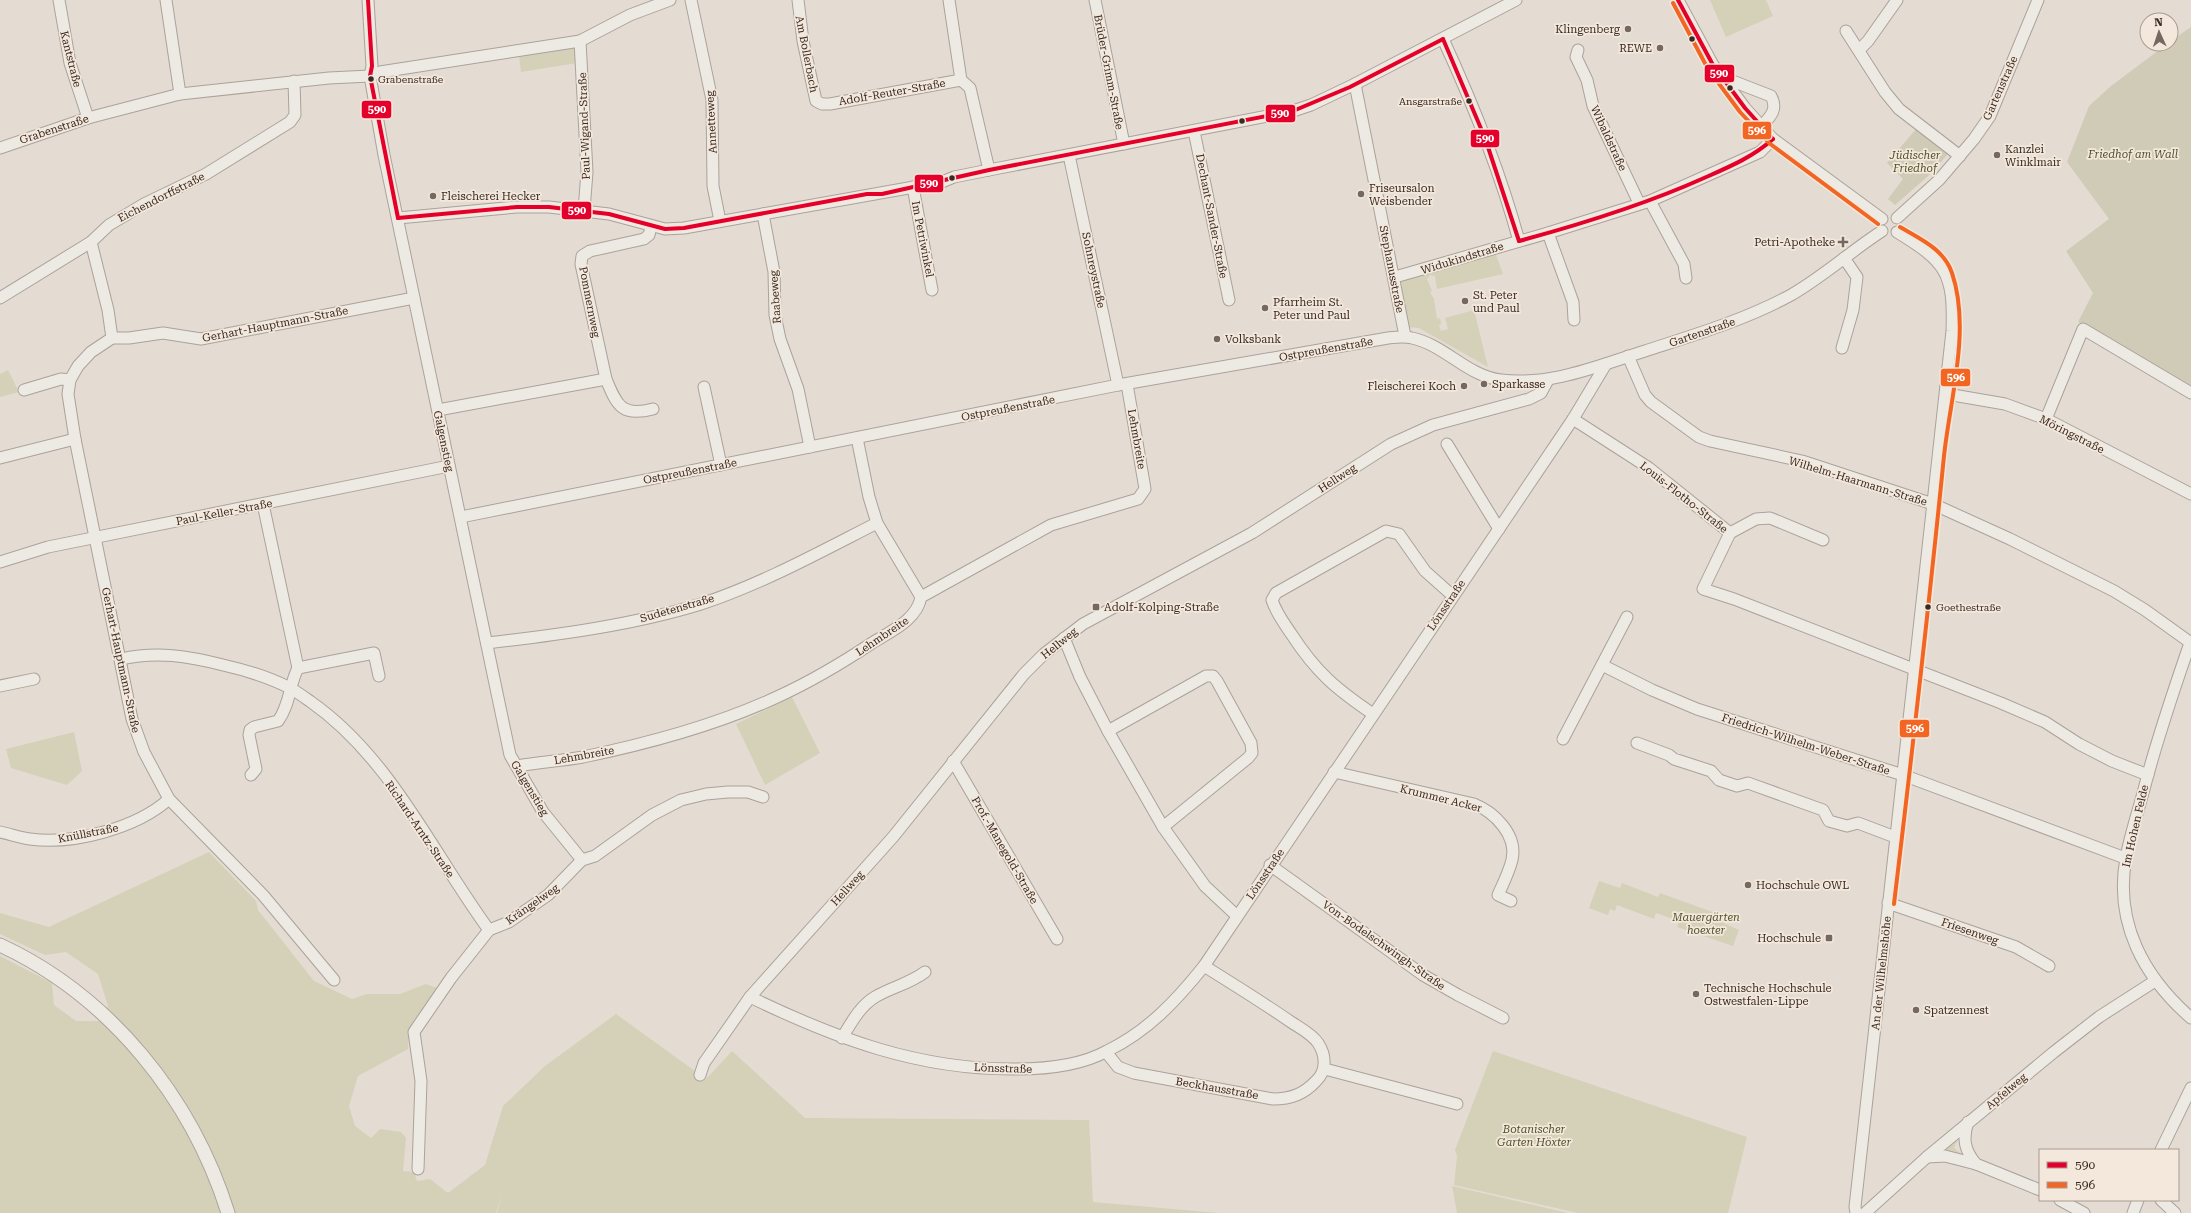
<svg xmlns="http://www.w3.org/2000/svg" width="2191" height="1213" viewBox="0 0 2191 1213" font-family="'Roboto Serif',serif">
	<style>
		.green { fill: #d5d0b8 }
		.cemetery { fill: #d0cbb6 }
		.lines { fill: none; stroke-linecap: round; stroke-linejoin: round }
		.minor-casing { stroke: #aaa29b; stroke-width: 13 }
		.tertiary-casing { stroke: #aaa29b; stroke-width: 15 }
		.minor { stroke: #ede9e3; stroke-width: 11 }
		.tertiary { stroke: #ede9e3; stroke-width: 13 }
		.bus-1-casing { stroke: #f3e8db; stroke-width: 7 }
		.bus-2-casing { stroke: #f3e8db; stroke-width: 7 }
		.bus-1 { stroke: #e4002b; stroke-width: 4 }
		.bus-2 { stroke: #f26522; stroke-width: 4 }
		.poi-dot { fill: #756861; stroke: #f3e8db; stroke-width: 1.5 }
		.bus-dot { fill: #392a23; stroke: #f3e8db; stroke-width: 1.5 }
		.labels { text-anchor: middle; stroke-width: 3.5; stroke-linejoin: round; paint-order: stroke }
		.bus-label { font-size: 10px; fill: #392a23; stroke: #f3e8db; text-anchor: start }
		.poi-label { font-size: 11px; fill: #392a23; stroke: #f3e8db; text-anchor: start }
		.street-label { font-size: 11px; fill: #392a23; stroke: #f3e8db }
		.park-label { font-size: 11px; font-style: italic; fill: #51532c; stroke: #f3e8db }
		.line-badge { stroke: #f3e8db; stroke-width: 1.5 }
		.badge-label { font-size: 11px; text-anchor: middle; font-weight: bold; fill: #fff }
	</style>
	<rect width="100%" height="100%" fill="#e4dcd3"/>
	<g class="green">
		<path d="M 1710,0 L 1766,0 L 1773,16 L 1726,37 Z"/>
		<path d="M 575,46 L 577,63 L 521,72 L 519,55 Z"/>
		<path d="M 1495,252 L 1503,274 L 1437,289 L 1435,276 L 1430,275 L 1427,279 L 1432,291 L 1430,292 L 1434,299 L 1437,319 L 1440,318 L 1441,324 L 1439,325 L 1441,331 L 1448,329 L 1445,318 L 1474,310 L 1488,367 L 1419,328 L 1406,327 L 1399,280 Z"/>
		<path d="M 8,370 L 19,392 L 0,397 L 0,374 Z"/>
		<path d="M 792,697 L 820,753 L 765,785 L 736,724 Z"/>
		<path d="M 74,732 L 82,771 L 67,785 L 11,768 L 6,749 Z"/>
		<path d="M 209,852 L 256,901 L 258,910 L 314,981 L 352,999 L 367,994 L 400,994 L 426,984 L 437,988 L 409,1030 L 408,1049 L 358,1076 L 349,1106 L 355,1126 L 371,1138 L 380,1129 L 401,1132 L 406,1138 L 403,1171 L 414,1172 L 417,1181 L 430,1179 L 448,1193 L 485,1165 L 503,1106 L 545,1066 L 616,1014 L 706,1079 L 732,1051 L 805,1118 L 1089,1120 L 1093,1202 L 1219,1213 L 497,1213 L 502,1194 L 496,1213 L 0,1213 L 0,956 L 52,983 L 54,1005 L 76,1021 L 101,1021 L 108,1006 L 98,974 L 66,952 L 45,955 L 0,934 L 0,913 L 49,927 Z"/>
		<path d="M 1599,881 L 1620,888 L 1622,883 L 1658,897 L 1660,893 L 1721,915 L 1719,921 L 1739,930 L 1733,946 L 1677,927 L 1679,921 L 1656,913 L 1654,919 L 1617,905 L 1615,911 L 1610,909 L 1608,915 L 1589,908 Z"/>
		<path d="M 1493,1051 L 1747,1137 L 1728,1213 L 1578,1213 L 1454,1185 L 1457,1156 L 1455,1150 Z"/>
		<path d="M 1957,1130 L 1957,1141 L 1954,1148 L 1967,1158 L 1934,1149 Z"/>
		<path d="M 1452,1186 L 1568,1213 L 1457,1213 Z"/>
	</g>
	<g class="cemetery">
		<path d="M 2191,27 L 2191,386 L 2078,322 L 2093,293 L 2066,251 L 2109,219 L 2067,162 L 2089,106 L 2111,86 L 2167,44 L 2171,44 L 2171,41 Z"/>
		<path d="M 1917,128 L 1949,153 L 1928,176 L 1895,205 L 1888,199 L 1903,179 L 1887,163 Z"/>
	</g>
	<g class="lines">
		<g class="minor-casing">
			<g id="minor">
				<path d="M 59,0 L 70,63 L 88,118"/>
				<path d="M 166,0 L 180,94"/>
				<path d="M 368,0 L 372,66 L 370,76 L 384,155 L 510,755 L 543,812 L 582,860"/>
				<path d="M 691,0 L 712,100 L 713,186 L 720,221"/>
				<path d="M 798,0 L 803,41 L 816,101 L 822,104 L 830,104 L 961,80 L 970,88 L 989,170"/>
				<path d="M 949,0 L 961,80"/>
				<path d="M 1095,0 L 1124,144"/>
				<path d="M 1678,0 L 1713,65 L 1745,108 L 1773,139 L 1882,219"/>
				<path d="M 1846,31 L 1885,92 L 1899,109 L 1960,156"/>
				<path d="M 1443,39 C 1473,104 1500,171 1519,241"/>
				<path d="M 580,41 L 587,172 L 584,210"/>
				<path d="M 1578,50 L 1576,57 L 1587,80 L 1593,106 L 1639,203"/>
				<path d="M 1859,50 L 1868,41 L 1897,0"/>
				<path d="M 1725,82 L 1735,82 L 1771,96 C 1778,109 1771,116 1762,126"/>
				<path d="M 1355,84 L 1405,336"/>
				<path d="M 1194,131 L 1229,300"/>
				<path d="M 0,148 L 88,118 L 180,94 L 329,78 L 370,76 L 380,72 L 580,41 L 630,15 L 670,0"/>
				<path d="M 1069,155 L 1118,385"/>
				<path d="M 913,187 L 932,290"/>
				<path d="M 1650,201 L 1684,264 L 1686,278"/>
				<path d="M 763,214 L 774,272 L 775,315 L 780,339 L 798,389 L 810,447"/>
				<path d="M 398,218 L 517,207 L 549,207 L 609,214 L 665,229 L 684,228 L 942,182 L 954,177 L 989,170 L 1293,111 L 1311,105 L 1355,84 L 1516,0"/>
				<path d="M 1897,218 L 1939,180 L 1974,139 L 1990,116 L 2038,0"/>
				<path d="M 651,227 L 649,235 L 644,239 L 590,251 L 582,256 L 581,264 L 606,379 C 617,406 622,417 653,409"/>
				<path d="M 1548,233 L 1573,302 L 1574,320"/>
				<path d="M 91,242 L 108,310 L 112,338"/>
				<path d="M 1395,277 L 1548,233 L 1650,201 L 1760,152 L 1773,139"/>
				<path d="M 0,298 L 91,242 L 109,225 L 144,204 L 206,174 L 290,122 L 295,115 L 294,81"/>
				<path d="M 1842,348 L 1853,310 L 1857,277 L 1844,258"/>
				<path d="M 1628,356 L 1645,395 L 1651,402 L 1699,437 L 1710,441 L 1802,461 L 1933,504 L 2010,539 L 2114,591 L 2145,610 L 2191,643"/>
				<path d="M 704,387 L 721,465"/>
				<path d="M 24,390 L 61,379 L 70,380"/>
				<path d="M 1947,394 L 2005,404 L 2046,419 L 2191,494"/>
				<path d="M 438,410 L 606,379"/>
				<path d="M 1573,419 L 1649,468 L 1730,533 L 1756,519 L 1770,518 L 1823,540"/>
				<path d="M 2046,419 L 2083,329 L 2191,393"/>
				<path d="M 857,438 L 869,497 L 877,523 L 921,597"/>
				<path d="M 1447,444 L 1499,529"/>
				<path d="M 0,458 L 75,439"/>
				<path d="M 263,504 L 298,668"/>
				<path d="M 461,517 L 1118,385 L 1388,338 C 1397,337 1404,336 1412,338 C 1445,345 1467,376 1501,380 C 1552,386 1597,366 1645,351 C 1694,335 1745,320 1791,295 C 1824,276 1851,251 1882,231"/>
				<path d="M 1730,533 L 1703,589 L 1734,599 L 2001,703 L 2045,722 L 2079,744 L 2112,761 L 2148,775"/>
				<path d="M 0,562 L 48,547 L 449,466"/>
				<path d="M 1064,638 L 1080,677 L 1108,731 L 1163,827 L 1205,886 L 1237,916"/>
				<path d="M 487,643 C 557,635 633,625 701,604 C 762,584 820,552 877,523"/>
				<path d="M 2190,643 C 2173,692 2156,742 2143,793 C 2137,815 2130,836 2126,858 C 2114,923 2144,977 2191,1018"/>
				<path d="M 121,659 C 157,651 188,656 223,665 C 245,670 268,677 288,687 C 296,691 304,697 311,702 C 391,758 433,854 489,930"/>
				<path d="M 1602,665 L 1652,690 L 1697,709 L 1903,775 L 2125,858"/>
				<path d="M 0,686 L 34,679"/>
				<path d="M 1373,714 C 1336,689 1316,672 1292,635 C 1284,623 1276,613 1272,600 L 1276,593 L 1386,531 L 1399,534 L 1425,571 L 1453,596"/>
				<path d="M 1108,731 L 1206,676 L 1213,676 L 1217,681 L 1251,743 L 1252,753 L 1248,758 L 1163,827"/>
				<path d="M 1563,739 L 1627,617"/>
				<path d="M 1637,743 L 1669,755 L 1674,759 L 1711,771 L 1719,780 L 1737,786 L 1748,783 L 1823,810 L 1829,821 L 1847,826 L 1858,823 L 1895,837"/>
				<path d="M 953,761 L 1057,939"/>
				<path d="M 517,766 C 538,762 561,761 583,757 C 646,744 719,724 777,697 C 810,682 842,663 872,643 C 891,631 917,620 921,597 L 1051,525 L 1138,499 L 1145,489 L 1144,483 L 1127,384"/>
				<path d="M 1334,772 L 1474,804 C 1494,812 1518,835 1512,860 C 1509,872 1503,884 1498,895 L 1511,901"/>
				<path d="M 251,775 L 256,769 L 249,735 L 250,730 L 254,727 L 278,721 C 290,705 289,685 298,668 L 374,653 L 379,676"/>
				<path d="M 0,832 C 10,834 20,838 30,839 C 73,845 137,828 169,799"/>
				<path d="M 1270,865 L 1423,975 L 1458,995 L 1503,1018"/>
				<path d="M 1888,903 L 2016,947 L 2049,966"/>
				<path d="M 334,980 L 263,895 L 169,799 L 144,752 L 132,719 L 75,439 L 68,394 L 70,380 L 78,366 L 91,352 L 112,338 L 129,338 L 163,333 L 201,339 L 414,298"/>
				<path d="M 750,997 C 837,1039 919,1070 1016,1069 C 1046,1069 1080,1066 1107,1051 C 1148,1031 1176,1001 1204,966 L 1573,419 L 1606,364"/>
				<path d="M 842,1038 C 851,1023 860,1006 875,997 C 892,987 909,984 925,972"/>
				<path d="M 1106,1052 L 1118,1067 L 1134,1073 L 1273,1099 C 1291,1099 1304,1094 1316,1081 C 1327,1071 1326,1055 1318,1043 C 1312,1034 1300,1028 1291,1022 C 1262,1002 1233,984 1204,966"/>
				<path d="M 1325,1069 L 1457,1104"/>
				<path d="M 700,1075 L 704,1063 L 750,997 L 893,837 L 1024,674 L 1044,654 L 1083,624 L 1252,533 L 1391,444 L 1433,425 L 1529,399 L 1541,393 L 1548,380"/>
				<path d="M 1968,1122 C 1962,1139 1965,1151 1976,1164 L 2040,1190"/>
				<path d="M 2161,1150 L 2191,1088"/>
				<path d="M 1927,1157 L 1945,1156 L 1976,1164"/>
				<path d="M 418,1169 L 421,1081 L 414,1032 L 451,978 L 489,930 L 509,922 L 548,895 L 582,860 L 595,856 L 652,815 L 681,800 L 706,794 L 728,792 L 748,792 L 763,797"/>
				<path d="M 2060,1200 L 2084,1213"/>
				<path d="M 2161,1200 L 2175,1213"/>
				<path d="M 1856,1213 L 1855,1207 L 1952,331 C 1954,272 1946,262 1897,232"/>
				<path d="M 1865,1213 L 1927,1157 L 2054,1052 L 2099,1017 L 2155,981"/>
				<path d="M 2133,1213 L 2138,1200"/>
			</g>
		</g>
		<g class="tertiary-casing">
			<path id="tertiary" d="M 0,945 C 110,996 192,1098 228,1213"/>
		</g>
		<use href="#minor" class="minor"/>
		<use href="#tertiary" class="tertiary"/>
		<g class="bus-1-casing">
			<g id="bus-1">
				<path d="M 368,0 L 372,66 L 370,76 L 398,218"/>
				<path d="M 1678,0 L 1713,65 L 1745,108 L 1773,139"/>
				<path d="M 1443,39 L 1485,138 L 1519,241"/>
				<path d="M 398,218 L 517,207 L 549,207 L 609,214 L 665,229 L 684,228 L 867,194 L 882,194 L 989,170 L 1293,111 L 1350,87 L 1443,39"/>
				<path d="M 1519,241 C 1582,224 1644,205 1704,178 C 1729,167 1753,157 1773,139"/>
			</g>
		</g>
		<g class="bus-2-casing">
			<g id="bus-2">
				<path d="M 1673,3 L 1708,69 L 1740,112 L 1769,143 L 1878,224"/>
				<path d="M 1894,904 C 1912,754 1929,605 1944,456 C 1950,399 1971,329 1952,273 C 1944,249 1920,239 1900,227"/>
			</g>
		</g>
		<use href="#bus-1" class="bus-1"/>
		<use href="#bus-2" class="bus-2"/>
	</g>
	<g class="poi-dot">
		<circle cx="1628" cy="29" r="4"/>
		<circle cx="1660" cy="48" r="4"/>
		<circle cx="1997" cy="155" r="4"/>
		<circle cx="1361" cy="194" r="4"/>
		<circle cx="433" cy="196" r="4"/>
		<path d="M1841 236h4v4h4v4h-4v4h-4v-4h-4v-4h4z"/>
		<circle cx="1465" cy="301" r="4"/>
		<circle cx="1265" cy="308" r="4"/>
		<circle cx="1217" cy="339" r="4"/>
		<circle cx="1484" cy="384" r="4"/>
		<circle cx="1464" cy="386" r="4"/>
		<rect x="1092" y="603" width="8" height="8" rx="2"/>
		<circle cx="1748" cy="885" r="4"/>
		<rect x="1825" y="934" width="8" height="8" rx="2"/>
		<circle cx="1696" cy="994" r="4"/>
		<circle cx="1916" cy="1010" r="4"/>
	</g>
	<g class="bus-dot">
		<circle cx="1692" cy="39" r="3.5"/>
		<circle cx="371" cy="79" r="3.5"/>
		<circle cx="1730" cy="88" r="3.5"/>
		<circle cx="1469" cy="101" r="3.5"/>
		<circle cx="1242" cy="121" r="3.5"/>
		<circle cx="952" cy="178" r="3.5"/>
		<circle cx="1928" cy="607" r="3.5"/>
	</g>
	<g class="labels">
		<g class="bus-label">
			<text x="378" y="83">Grabenstraße</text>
			<text x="1462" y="105" text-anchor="end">Ansgarstraße</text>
			<text x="1936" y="611">Goethestraße</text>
		</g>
		<g class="poi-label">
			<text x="1620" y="33" text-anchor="end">Klingenberg</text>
			<text x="1652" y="52" text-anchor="end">REWE</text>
			<text x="2005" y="153">Kanzlei<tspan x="2005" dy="13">Winklmair</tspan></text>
			<text x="1369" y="192">Friseursalon<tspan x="1369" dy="13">Weisbender</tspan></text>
			<text x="441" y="200">Fleischerei Hecker</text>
			<text x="1835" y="246" text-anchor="end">Petri-Apotheke</text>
			<text x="1473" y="299">St. Peter<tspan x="1473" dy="13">und Paul</tspan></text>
			<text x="1273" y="306">Pfarrheim St.<tspan x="1273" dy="13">Peter und Paul</tspan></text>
			<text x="1225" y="343">Volksbank</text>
			<text x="1492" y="388">Sparkasse</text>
			<text x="1456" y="390" text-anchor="end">Fleischerei Koch</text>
			<text x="1104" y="611">Adolf-Kolping-Straße</text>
			<text x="1756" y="889">Hochschule OWL</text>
			<text x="1821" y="942" text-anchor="end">Hochschule</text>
			<text x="1704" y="992">Technische Hochschule<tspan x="1704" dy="13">Ostwestfalen-Lippe</tspan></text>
			<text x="1924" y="1014">Spatzennest</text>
		</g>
		<g class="street-label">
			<text transform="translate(807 54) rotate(79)" y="4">Am Bollerbach</text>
			<text transform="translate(71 59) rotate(76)" y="4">Kantstraße</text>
			<text transform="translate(1109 72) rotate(79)" y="4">Brüder-Grimm-Straße</text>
			<text transform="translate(2000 88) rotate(-66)" y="4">Gartenstraße</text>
			<text transform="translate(892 92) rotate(-10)" y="4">Adolf-Reuter-Straße</text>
			<text transform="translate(711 122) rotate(-93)" y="4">Annetteweg</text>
			<text transform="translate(584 126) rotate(-92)" y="4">Paul-Wigand-Straße</text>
			<text transform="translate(54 129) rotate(-18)" y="4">Grabenstraße</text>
			<text transform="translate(1609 138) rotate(65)" y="4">Wibaldstraße</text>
			<text transform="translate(161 197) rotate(-27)" y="4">Eichendorffstraße</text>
			<text transform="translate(1212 216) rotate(79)" y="4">Dechant-Sander-Straße</text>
			<text transform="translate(923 239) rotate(79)" y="4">Im Petriwinkel</text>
			<text transform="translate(1462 258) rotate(-17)" y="4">Widukindstraße</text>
			<text transform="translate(1392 269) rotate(79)" y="4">Stephanusstraße</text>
			<text transform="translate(1094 270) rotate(78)" y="4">Sohnreystraße</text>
			<text transform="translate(775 297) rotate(-94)" y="4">Raabeweg</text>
			<text transform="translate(590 302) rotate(79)" y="4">Pommernweg</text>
			<text transform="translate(275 324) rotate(-11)" y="4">Gerhart-Hauptmann-Straße</text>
			<text transform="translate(1702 332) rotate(-19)" y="4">Gartenstraße</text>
			<text transform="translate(1326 349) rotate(-10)" y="4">Ostpreußenstraße</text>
			<text transform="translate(1008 408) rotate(-11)" y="4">Ostpreußenstraße</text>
			<text transform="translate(2072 434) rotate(27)" y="4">Möringstraße</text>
			<text transform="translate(1137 439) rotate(80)" y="4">Lehmbreite</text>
			<text transform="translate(444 441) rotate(78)" y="4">Galgenstieg</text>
			<text transform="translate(690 471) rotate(-11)" y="4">Ostpreußenstraße</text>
			<text transform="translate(1337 478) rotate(-33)" y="4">Hellweg</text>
			<text transform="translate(1858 481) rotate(17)" y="4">Wilhelm-Haarmann-Straße</text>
			<text transform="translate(1684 497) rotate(38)" y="4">Louis-Flotho-Straße</text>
			<text transform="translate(224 512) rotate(-11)" y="4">Paul-Keller-Straße</text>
			<text transform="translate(1446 605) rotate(-56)" y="4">Lönsstraße</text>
			<text transform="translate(677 608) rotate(-16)" y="4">Sudetenstraße</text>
			<text transform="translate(882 636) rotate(-34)" y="4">Lehmbreite</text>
			<text transform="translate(1059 643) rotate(-39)" y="4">Hellweg</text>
			<text transform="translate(121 660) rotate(78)" y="4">Gerhart-Hauptmann-Straße</text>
			<text transform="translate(1806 744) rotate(18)" y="4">Friedrich-Wilhelm-Weber-Straße</text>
			<text transform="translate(584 755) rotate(-10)" y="4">Lehmbreite</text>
			<text transform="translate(530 788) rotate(59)" y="4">Galgenstieg</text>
			<text transform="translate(1441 798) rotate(14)" y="4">Krummer Acker</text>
			<text transform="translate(2135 826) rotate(-77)" y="4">Im Hohen Felde</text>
			<text transform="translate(420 829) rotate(56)" y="4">Richard-Arntz-Straße</text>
			<text transform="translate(88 833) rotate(-11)" y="4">Knüllstraße</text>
			<text transform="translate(1005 850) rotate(60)" y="4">Prof.-Manegold-Straße</text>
			<text transform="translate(1265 874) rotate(-56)" y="4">Lönsstraße</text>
			<text transform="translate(847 888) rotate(-48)" y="4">Hellweg</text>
			<text transform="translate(532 904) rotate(-35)" y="4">Krängelweg</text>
			<text transform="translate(1970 931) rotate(19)" y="4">Friesenweg</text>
			<text transform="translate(1384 945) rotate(35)" y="4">Von-Bodelschwingh-Straße</text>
			<text transform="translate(1881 973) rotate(-84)" y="4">An der Wilhelmshöhe</text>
			<text transform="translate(1003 1068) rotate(2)" y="4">Lönsstraße</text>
			<text transform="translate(1217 1088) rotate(10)" y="4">Beckhausstraße</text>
			<text transform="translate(2006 1091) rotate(-40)" y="4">Apfelweg</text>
		</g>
		<g class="park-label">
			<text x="2133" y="158">Friedhof am Wall</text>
			<text x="1915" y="159">Jüdischer<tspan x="1915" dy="13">Friedhof</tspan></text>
			<text x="1706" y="921">Mauergärten<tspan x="1706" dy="13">hoexter</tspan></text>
			<text x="1534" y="1133">Botanischer<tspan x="1534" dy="13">Garten Höxter</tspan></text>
		</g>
	</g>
	<g class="line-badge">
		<rect x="1704" y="64" width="31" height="19" rx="4" fill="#e4002b"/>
		<rect x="361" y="100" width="31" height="19" rx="4" fill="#e4002b"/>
		<rect x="1265" y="104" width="31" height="19" rx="4" fill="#e4002b"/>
		<rect x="1742" y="121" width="30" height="19" rx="4" fill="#f26522"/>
		<rect x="1470" y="129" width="30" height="19" rx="4" fill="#e4002b"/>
		<rect x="914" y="174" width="30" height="19" rx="4" fill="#e4002b"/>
		<rect x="561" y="201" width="31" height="19" rx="4" fill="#e4002b"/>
		<rect x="1940" y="368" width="31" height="19" rx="4" fill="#f26522"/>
		<rect x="1899" y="719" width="31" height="19" rx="4" fill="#f26522"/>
	</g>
	<g class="badge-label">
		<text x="1719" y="77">590</text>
		<text x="377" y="113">590</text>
		<text x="1280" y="117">590</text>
		<text x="1757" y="134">596</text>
		<text x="1485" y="142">590</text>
		<text x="929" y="187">590</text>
		<text x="577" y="214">590</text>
		<text x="1956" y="381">596</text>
		<text x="1915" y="732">596</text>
	</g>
	<rect x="2039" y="1149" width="140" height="52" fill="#f3e8db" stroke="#a99c91"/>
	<rect x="2047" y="1162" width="20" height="6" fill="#e4002b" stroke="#a99c91"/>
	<text x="2075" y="1169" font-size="12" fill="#392a23">590</text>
	<rect x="2047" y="1182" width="20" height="6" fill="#f26522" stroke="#a99c91"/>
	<text x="2075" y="1189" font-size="12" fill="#392a23">596</text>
	<g transform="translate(2159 32) rotate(357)"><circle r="19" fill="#f3e8db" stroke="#a99c91"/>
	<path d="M0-3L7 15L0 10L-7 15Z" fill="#756861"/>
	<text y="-6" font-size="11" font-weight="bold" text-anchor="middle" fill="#392a23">N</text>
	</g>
</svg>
